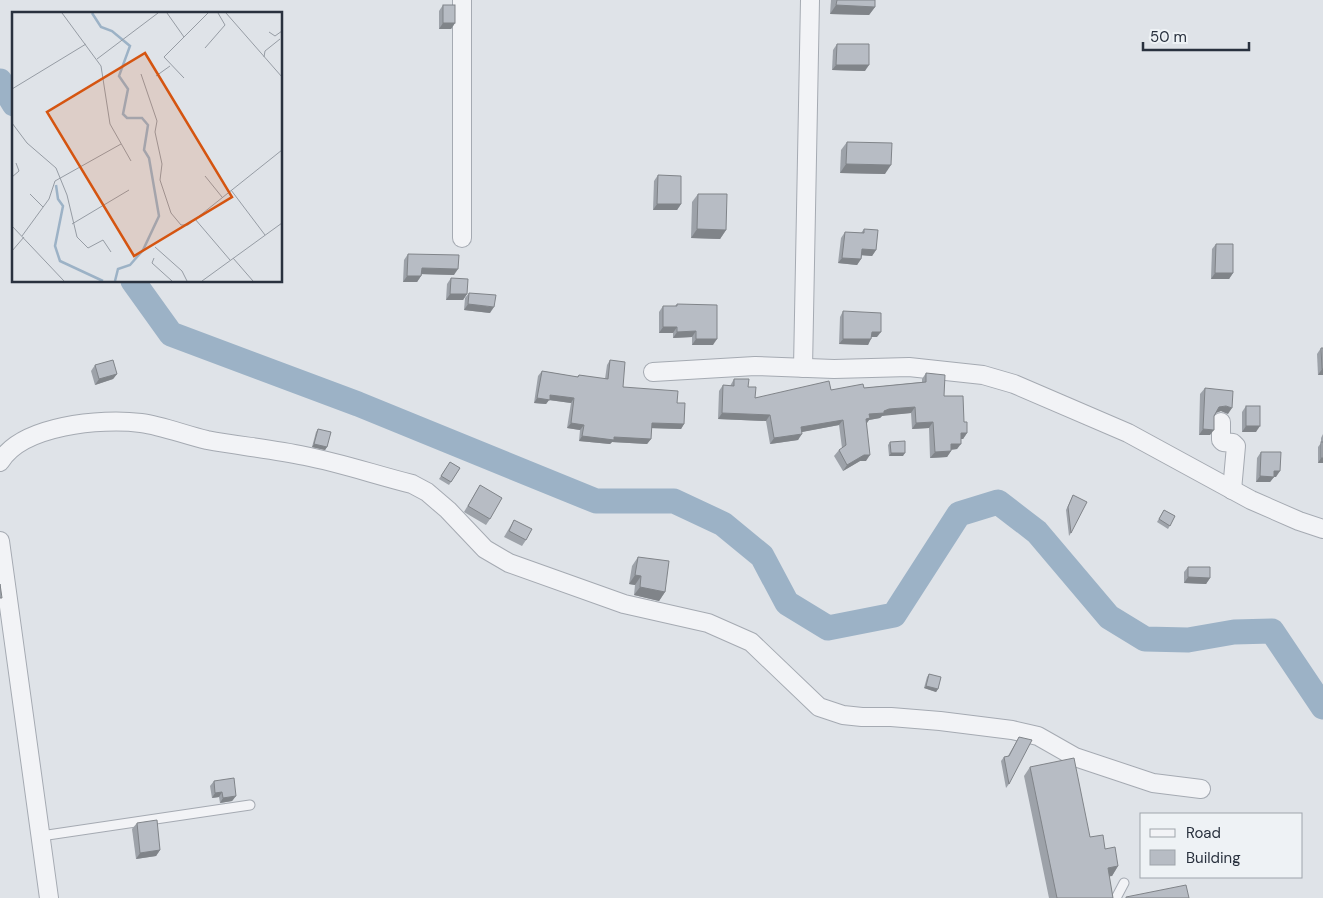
<svg xmlns="http://www.w3.org/2000/svg" width="1323" height="898" viewBox="0 0 1323 898" font-family="'DM Sans',sans-serif">
	<style>
		.lines { fill: none; stroke-linecap: round; stroke-linejoin: round }
		.river { stroke: #9cb2c6; stroke-width: 25 }
		.service-casing { stroke: #a5aab2; stroke-width: 11 }
		.minor-casing { stroke: #a5aab2; stroke-width: 20 }
		.service { stroke: #f2f3f6; stroke-width: 9 }
		.minor { stroke: #f2f3f6; stroke-width: 18 }
		.wall { fill: #9da2a9 }
		.shaded-wall { fill: #808489 }
		.building { fill: #b7bcc4; stroke: #808489 }
		.inset-river { fill: none; stroke: #9cb2c6; stroke-width: 2.5 }
		.inset-road { fill: none; stroke: #969ca4; stroke-width: 1 }
		.view { fill: #d55511; fill-opacity: 0.15; stroke: #d55511; stroke-width: 2.5 }
		.inset-edge { fill: none; stroke: #29313e; stroke-width: 2.5 }
	</style>
	<rect width="100%" height="100%" fill="#dfe3e8"/>
	<g class="lines">
		<g class="river">
			<path d="M 0,81 L 14,104"/>
			<path d="M 133,281 L 171,334 L 358,404 L 596,501 L 674,501 L 723,524 L 762,556 L 787,603 L 828,628 L 894,615 L 959,514 L 998,502 L 1037,532 L 1109,617 L 1145,639 L 1188,640 L 1234,632 L 1272,631 L 1323,707"/>
		</g>
		<g class="service-casing">
			<g id="service">
				<path d="M 41,836 L 250,805"/>
				<path d="M 1116,898 L 1124,883"/>
			</g>
		</g>
		<g class="minor-casing">
			<g id="minor">
				<path d="M 462,238 L 462,0"/>
				<path d="M 803,368 L 810,0"/>
				<path d="M 653,372 L 755,366 L 834,369 L 909,367 L 983,375 L 1014,384 L 1128,433 L 1251,500 L 1299,521 L 1323,529"/>
				<path d="M 1221,422 L 1221,440 L 1223,442 L 1233,443 L 1236,446 L 1232,490"/>
				<path d="M 0,462 C 22,425 101,418 141,423 C 163,426 185,435 207,440 C 239,446 272,449 305,456 C 341,463 376,475 412,484 L 427,492 L 448,510 L 485,549 L 509,563 L 624,604 L 708,623 L 751,642 L 819,707 L 843,715 L 862,717 L 891,717 L 940,721 L 1012,730 L 1038,736 L 1075,757 L 1153,783 L 1201,789"/>
				<path d="M 0,541 L 49,898"/>
			</g>
		</g>
		<use href="#service" class="service"/>
		<use href="#minor" class="minor"/>
	</g>
	<g class="wall">
		<path d="M 831,0 L 875,0 L 875,7 L 869,15 L 830,14 Z"/>
		<path d="M 443,5 L 455,23 L 451,29 L 439,29 L 439,11 Z"/>
		<path d="M 837,44 L 865,71 L 832,70 L 833,50 Z"/>
		<path d="M 847,142 L 885,174 L 840,173 L 841,150 Z"/>
		<path d="M 658,175 L 681,204 L 677,210 L 653,210 L 654,181 Z"/>
		<path d="M 698,194 L 726,230 L 720,239 L 691,238 L 692,202 Z"/>
		<path d="M 864,229 L 876,250 L 872,256 L 862,255 L 861,259 L 857,265 L 838,263 L 841,238 L 845,232 L 861,233 Z"/>
		<path d="M 1216,244 L 1233,273 L 1229,279 L 1211,279 L 1212,249 Z"/>
		<path d="M 408,254 L 454,275 L 422,274 L 421,276 L 417,282 L 403,282 L 404,260 Z"/>
		<path d="M 451,278 L 467,294 L 463,300 L 446,300 L 447,284 Z"/>
		<path d="M 469,293 L 490,313 L 464,310 L 465,298 Z"/>
		<path d="M 677,304 L 713,345 L 692,345 L 692,337 L 673,338 L 673,333 L 659,333 L 659,312 L 663,306 L 675,306 Z"/>
		<path d="M 843,311 L 877,337 L 871,337 L 868,345 L 839,344 L 840,317 Z"/>
		<path d="M 1321,348 L 1323,375 L 1318,375 L 1317,354 Z"/>
		<path d="M 610,360 L 623,387 L 677,403 L 684,424 L 681,429 L 651,428 L 651,439 L 647,444 L 612,442 L 610,444 L 579,441 L 580,430 L 567,428 L 571,403 L 549,400 L 546,404 L 534,403 L 538,376 L 542,371 L 577,377 L 579,375 L 605,379 L 607,365 Z"/>
		<path d="M 95,365 L 117,374 L 113,379 L 95,385 L 91,371 Z"/>
		<path d="M 926,373 L 964,422 L 967,433 L 963,439 L 961,439 L 957,449 L 951,450 L 951,451 L 947,457 L 930,458 L 929,428 L 912,429 L 911,413 L 885,415 L 882,416 L 880,418 L 869,420 L 867,423 L 866,461 L 860,461 L 843,471 L 834,456 L 839,450 L 842,448 L 839,425 L 801,432 L 798,440 L 770,444 L 766,421 L 718,419 L 719,391 L 723,385 L 730,386 L 734,379 L 748,387 L 755,398 L 831,390 L 864,388 L 922,382 L 922,379 Z"/>
		<path d="M 1205,388 L 1228,414 L 1221,411 L 1216,413 L 1214,416 L 1210,435 L 1199,435 L 1200,394 Z"/>
		<path d="M 1246,406 L 1256,432 L 1242,432 L 1242,412 Z"/>
		<path d="M 318,429 L 327,447 L 325,450 L 312,447 L 316,432 Z"/>
		<path d="M 1323,434 L 1323,463 L 1318,463 L 1318,447 L 1321,443 L 1321,438 Z"/>
		<path d="M 890,442 L 903,456 L 889,456 L 888,445 Z"/>
		<path d="M 1261,452 L 1276,477 L 1274,477 L 1270,482 L 1256,482 L 1257,458 Z"/>
		<path d="M 450,462 L 460,468 L 449,485 L 439,479 Z"/>
		<path d="M 480,485 L 490,519 L 486,525 L 464,512 Z"/>
		<path d="M 1073,495 L 1071,533 L 1069,536 L 1066,510 Z"/>
		<path d="M 1164,510 L 1175,516 L 1168,529 L 1157,522 Z"/>
		<path d="M 514,520 L 526,540 L 522,546 L 504,537 Z"/>
		<path d="M 638,557 L 665,592 L 659,601 L 634,595 L 635,585 L 629,584 L 632,566 Z"/>
		<path d="M 1188,567 L 1210,578 L 1206,584 L 1184,583 L 1184,572 Z"/>
		<path d="M 929,674 L 938,689 L 936,692 L 924,688 L 927,677 Z"/>
		<path d="M 1019,737 L 1009,784 L 1006,788 L 1001,761 L 1004,757 L 1008,756 Z"/>
		<path d="M 1030,767 L 1090,837 L 1105,849 L 1118,866 L 1112,876 L 1109,876 L 1113,898 L 1049,898 L 1024,776 Z"/>
		<path d="M 214,781 L 236,796 L 232,801 L 220,803 L 219,797 L 212,798 L 210,786 Z"/>
		<path d="M 137,823 L 160,850 L 156,856 L 136,859 L 132,829 Z"/>
	</g>
	<g class="shaded-wall">
		<path d="M 836,5 L 875,7 L 869,15 L 830,14 Z"/>
		<path d="M 443,23 L 455,23 L 451,29 L 439,29 Z"/>
		<path d="M 836,65 L 869,65 L 865,71 L 832,70 Z"/>
		<path d="M 846,164 L 891,165 L 885,174 L 840,173 Z"/>
		<path d="M 657,204 L 681,204 L 677,210 L 653,210 Z"/>
		<path d="M 697,229 L 726,230 L 720,239 L 691,238 Z"/>
		<path d="M 862,249 L 876,250 L 872,256 L 858,255 Z"/>
		<path d="M 842,258 L 861,259 L 857,265 L 838,263 Z"/>
		<path d="M 422,268 L 458,269 L 454,275 L 418,274 Z"/>
		<path d="M 1215,273 L 1233,273 L 1229,279 L 1211,279 Z"/>
		<path d="M 407,276 L 421,276 L 417,282 L 403,282 Z"/>
		<path d="M 450,294 L 467,294 L 463,300 L 446,300 Z"/>
		<path d="M 468,304 L 494,307 L 490,313 L 464,310 Z"/>
		<path d="M 663,327 L 677,327 L 673,333 L 659,333 Z"/>
		<path d="M 696,331 L 692,337 L 673,338 L 677,332 Z"/>
		<path d="M 872,332 L 881,332 L 877,337 L 868,337 Z"/>
		<path d="M 696,339 L 717,339 L 713,345 L 692,345 Z"/>
		<path d="M 843,339 L 871,339 L 868,345 L 839,344 Z"/>
		<path d="M 1322,369 L 1323,369 L 1323,375 L 1318,375 Z"/>
		<path d="M 117,374 L 113,379 L 95,385 L 99,379 Z"/>
		<path d="M 550,395 L 574,398 L 571,403 L 549,400 L 546,404 L 534,403 L 537,398 Z"/>
		<path d="M 1226,406 L 1232,408 L 1228,414 L 1221,411 L 1215,413 L 1219,407 Z"/>
		<path d="M 915,407 L 911,413 L 882,416 L 880,418 L 869,420 L 866,424 L 862,424 L 869,414 L 889,409 Z"/>
		<path d="M 722,413 L 770,415 L 766,421 L 718,419 Z"/>
		<path d="M 843,420 L 839,425 L 797,433 L 801,427 Z"/>
		<path d="M 933,422 L 929,428 L 912,429 L 916,423 Z"/>
		<path d="M 571,423 L 584,425 L 580,430 L 567,428 Z"/>
		<path d="M 652,423 L 684,424 L 681,429 L 648,428 Z"/>
		<path d="M 1246,426 L 1260,426 L 1256,432 L 1242,432 Z"/>
		<path d="M 1203,429 L 1214,430 L 1210,435 L 1199,435 Z"/>
		<path d="M 961,433 L 967,433 L 963,439 L 956,439 Z"/>
		<path d="M 802,434 L 798,440 L 770,444 L 774,438 Z"/>
		<path d="M 582,436 L 614,437 L 651,439 L 647,444 L 612,442 L 610,444 L 579,441 Z"/>
		<path d="M 314,444 L 327,447 L 325,450 L 312,447 Z"/>
		<path d="M 951,444 L 961,444 L 957,449 L 947,450 Z"/>
		<path d="M 951,451 L 947,457 L 930,458 L 935,452 Z"/>
		<path d="M 891,453 L 905,453 L 903,456 L 889,456 Z"/>
		<path d="M 864,455 L 870,455 L 866,461 L 860,461 L 843,471 L 847,465 Z"/>
		<path d="M 1321,458 L 1323,458 L 1323,463 L 1318,463 Z"/>
		<path d="M 1274,471 L 1280,471 L 1276,477 L 1274,477 L 1270,482 L 1256,482 L 1260,476 Z"/>
		<path d="M 635,575 L 641,576 L 635,585 L 629,584 Z"/>
		<path d="M 1188,577 L 1210,578 L 1206,584 L 1184,583 Z"/>
		<path d="M 640,587 L 665,592 L 659,601 L 634,595 Z"/>
		<path d="M 926,686 L 938,689 L 936,692 L 924,688 Z"/>
		<path d="M 222,792 L 219,797 L 212,798 L 215,793 Z"/>
		<path d="M 236,796 L 232,801 L 220,803 L 223,798 Z"/>
		<path d="M 160,850 L 156,856 L 136,859 L 140,853 Z"/>
		<path d="M 1118,866 L 1112,876 L 1101,878 L 1108,868 Z"/>
	</g>
	<g class="building">
		<path d="M 837,0 L 875,0 L 875,7 L 836,5 Z"/>
		<rect x="443" y="5" width="12" height="18"/>
		<path d="M 837,44 L 869,44 L 869,65 L 836,65 Z"/>
		<path d="M 847,142 L 892,143 L 891,165 L 846,164 Z"/>
		<path d="M 658,175 L 681,176 L 681,204 L 657,204 Z"/>
		<path d="M 698,194 L 727,194 L 726,230 L 697,229 Z"/>
		<path d="M 864,229 L 878,230 L 876,250 L 862,249 L 861,259 L 842,258 L 845,232 L 864,233 Z"/>
		<path d="M 1216,244 L 1233,244 L 1233,273 L 1215,273 Z"/>
		<path d="M 408,254 L 459,255 L 458,269 L 422,268 L 421,276 L 407,276 Z"/>
		<path d="M 451,278 L 468,279 L 467,294 L 450,294 Z"/>
		<path d="M 469,293 L 496,295 L 494,307 L 468,304 Z"/>
		<path d="M 677,304 L 717,305 L 717,339 L 696,339 L 696,331 L 677,332 L 677,327 L 663,327 L 663,306 L 677,306 Z"/>
		<path d="M 843,311 L 881,313 L 881,332 L 872,332 L 871,339 L 843,339 Z"/>
		<path d="M 1321,348 L 1323,348 L 1323,369 L 1322,369 Z"/>
		<path d="M 113,360 L 117,374 L 99,379 L 95,365 Z"/>
		<path d="M 610,360 L 625,362 L 623,387 L 678,391 L 677,403 L 685,403 L 684,424 L 652,423 L 651,439 L 614,437 L 614,440 L 582,436 L 584,425 L 571,423 L 574,398 L 550,395 L 550,400 L 537,398 L 542,371 L 578,377 L 579,375 L 608,379 Z"/>
		<path d="M 926,373 L 945,375 L 944,396 L 963,396 L 964,422 L 967,422 L 967,433 L 961,433 L 961,444 L 951,444 L 951,451 L 935,452 L 933,422 L 916,423 L 915,407 L 889,409 L 884,411 L 884,413 L 869,414 L 870,418 L 866,419 L 870,455 L 864,455 L 847,465 L 839,450 L 846,445 L 843,420 L 801,427 L 802,434 L 774,438 L 770,415 L 722,413 L 723,385 L 734,386 L 734,379 L 749,379 L 748,387 L 756,387 L 755,398 L 829,381 L 831,390 L 863,384 L 864,388 L 926,382 Z"/>
		<path d="M 1205,388 L 1233,391 L 1232,408 L 1226,406 L 1219,407 L 1214,416 L 1214,430 L 1203,429 Z"/>
		<rect x="1246" y="406" width="14" height="20"/>
		<path d="M 318,429 L 331,432 L 327,447 L 314,444 Z"/>
		<path d="M 905,441 L 905,453 L 891,453 L 890,442 Z"/>
		<rect x="1321" y="442" width="2" height="16"/>
		<path d="M 1261,452 L 1281,452 L 1280,471 L 1274,471 L 1274,477 L 1260,476 Z"/>
		<path d="M 450,462 L 460,468 L 451,482 L 441,476 Z"/>
		<path d="M 480,485 L 502,498 L 490,519 L 468,506 Z"/>
		<path d="M 1073,495 L 1087,502 L 1071,533 L 1068,507 Z"/>
		<path d="M 1164,510 L 1175,516 L 1170,526 L 1159,519 Z"/>
		<path d="M 514,520 L 532,529 L 526,540 L 509,531 Z"/>
		<path d="M 638,557 L 669,561 L 665,592 L 640,587 L 641,576 L 635,575 Z"/>
		<path d="M 1188,567 L 1210,567 L 1210,578 L 1188,577 Z"/>
		<path d="M 0,584 L 2,598 L 0,598 Z"/>
		<path d="M 929,674 L 941,677 L 938,689 L 926,686 Z"/>
		<path d="M 1019,737 L 1032,740 L 1009,784 L 1004,757 L 1009,756 Z"/>
		<path d="M 1074,758 L 1090,837 L 1103,835 L 1105,849 L 1115,847 L 1118,866 L 1108,868 L 1113,898 L 1057,898 L 1030,767 Z"/>
		<path d="M 234,778 L 236,796 L 223,798 L 222,792 L 215,793 L 214,781 Z"/>
		<path d="M 157,820 L 160,850 L 140,853 L 137,823 Z"/>
		<path d="M 1186,885 L 1189,898 L 1126,898 L 1126,897 Z"/>
	</g>
	<g transform="translate(12 12)">
		<rect width="270" height="270" fill="#dfe3e8"/>
		<path class="inset-river" d="M 80,1 L 89,15 L 100,19 L 118,34 L 107,64 L 116,77 L 111,102 L 115,106 L 130,106 L 136,113 L 132,138 L 137,146 L 147,204 L 131,238 L 118,253 L 106,257 L 103,269M 44,173 L 46,187 L 51,194 L 43,234 L 48,249 L 91,269"/>
		<path class="inset-road" d="M 50,1 L 89,54 L 98,112 L 119,149M 155,1 L 172,25M 214,1 L 270,65M 257,20 L 263,24 L 270,19M 193,36 L 213,13 L 206,1M 252,45 L 253,39 L 268,27M 85,47 L 146,1M 129,62 L 145,109 L 143,120 L 150,152 L 148,168 L 159,201 L 169,213 L 176,213 L 270,138M 144,64 L 158,54M 172,66 L 152,45 L 196,1M 0,77 L 74,32M 0,111 L 15,131 L 44,156 L 55,183 L 65,225 L 76,236 L 91,228 L 99,240M 193,164 L 210,185M 0,165 L 7,159 L 4,151M 219,178 L 253,223M 18,182 L 31,195M 183,207 L 218,248M 60,212 L 117,178M 0,214 L 52,269M 10,224 L 37,187 L 43,169 L 109,132M 143,235 L 170,259 L 175,269M 0,239 L 12,225M 142,246 L 140,251 L 160,269M 221,246 L 241,269M 190,269 L 270,211"/>
		<path class="view" d="M 133,41 L 220,185 L 122,244 L 35,100 Z"/>
		<rect width="270" height="270" class="inset-edge"/>
	</g>
	<rect x="1140" y="813" width="162" height="65" fill="#eef2f5" stroke="#9fa5ac"/>
	<rect x="1150" y="829" width="25" height="8" fill="#f2f3f6" stroke="#9fa5ac"/>
	<text x="1186" y="838" font-size="15" fill="#29313e">Road</text>
	<rect x="1150" y="850" width="25" height="15" fill="#b7bcc4" stroke="#9fa5ac"/>
	<text x="1186" y="863" font-size="15" fill="#29313e">Building</text>
	<path d="M1143 42v8h106v-8" fill="none" stroke="#29313e" stroke-width="2.5"/>
	<text x="1150" y="42" font-size="15" fill="#29313e" stroke="#eef2f5" stroke-width="4" paint-order="stroke">50 m</text>
</svg>
